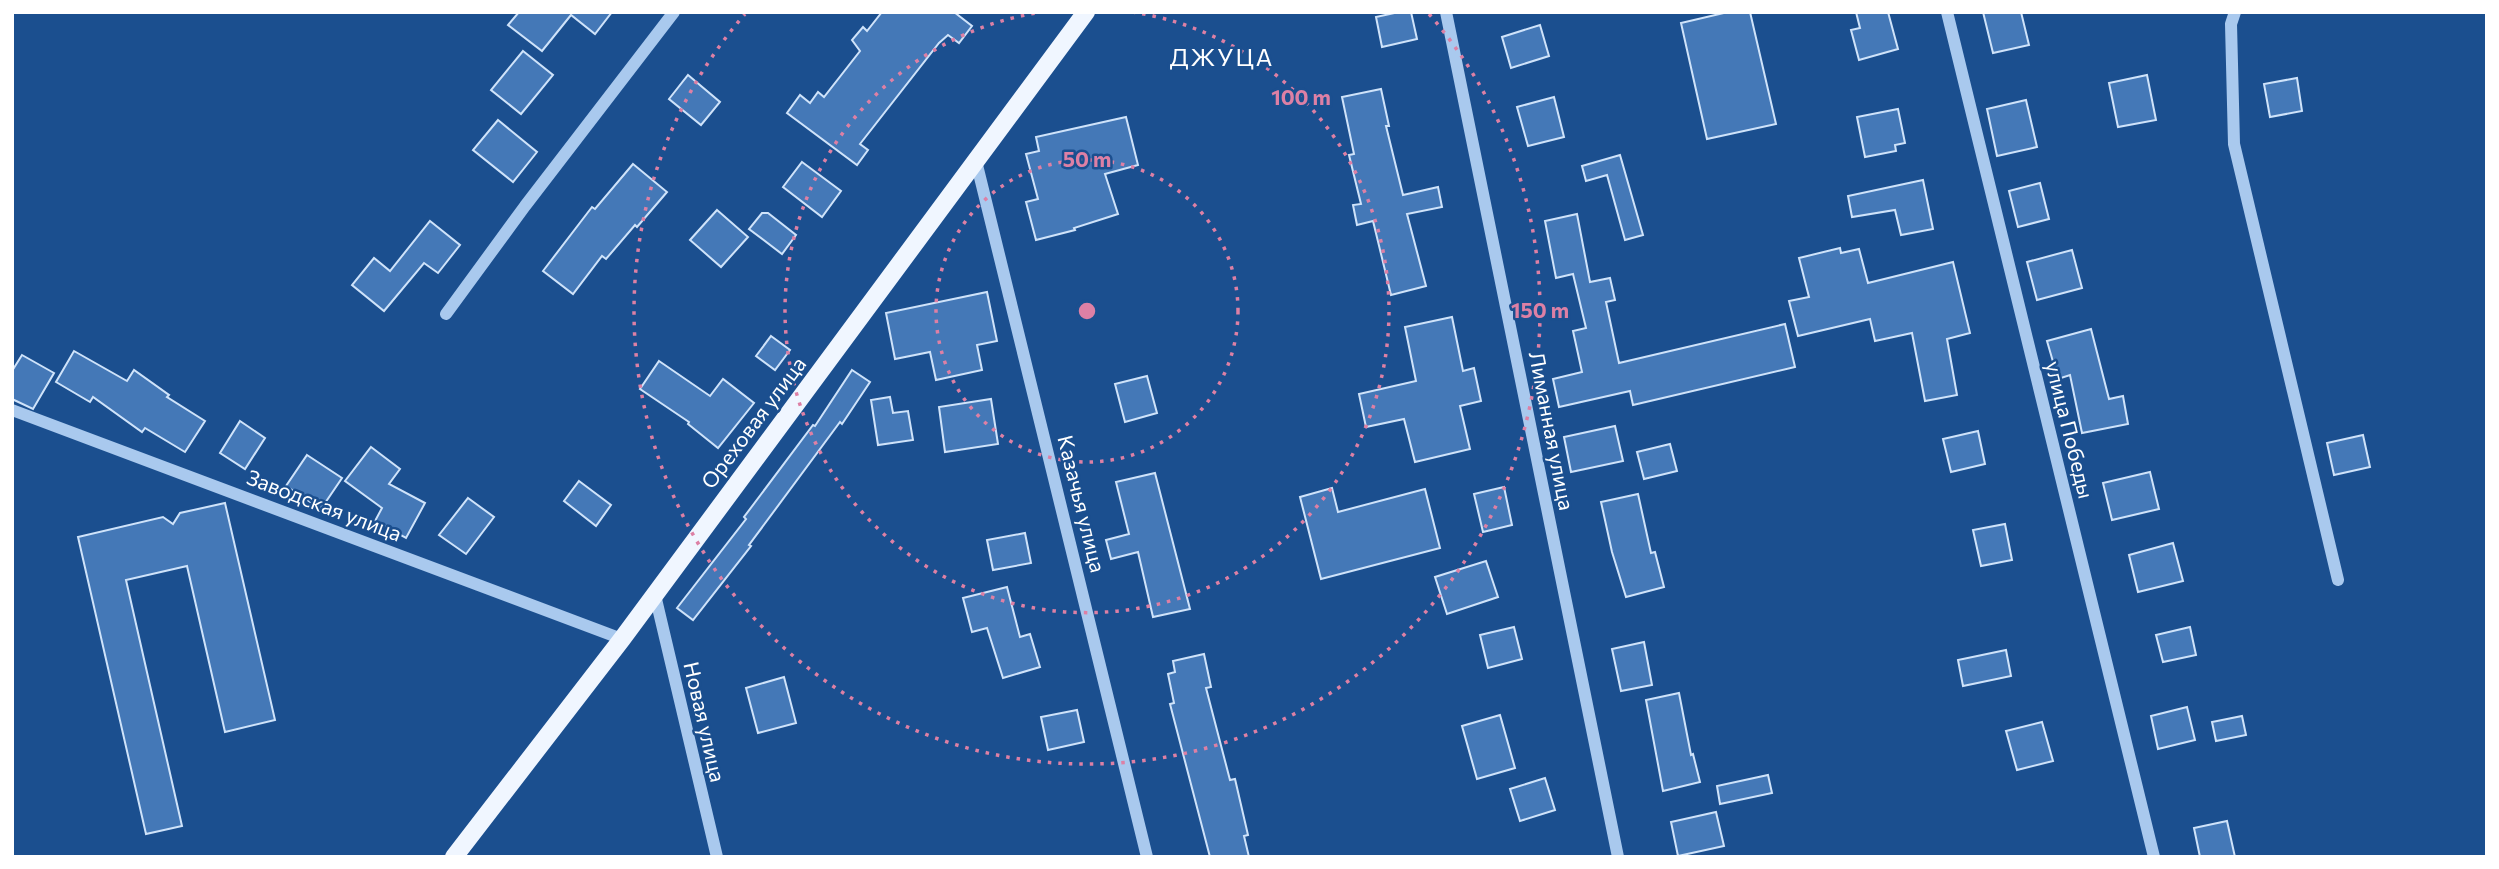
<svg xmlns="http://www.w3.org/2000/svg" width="2499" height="869" viewBox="0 0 2499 869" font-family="Commissioner,sans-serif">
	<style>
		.building { fill: #4478b7; stroke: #cfe3fa; stroke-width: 2 }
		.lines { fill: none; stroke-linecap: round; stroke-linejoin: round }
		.minor { stroke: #a9c9ee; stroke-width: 12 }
		.major { stroke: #f0f6ff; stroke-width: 18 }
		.ring { fill: none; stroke: #dd80a5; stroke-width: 3.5; stroke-dasharray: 3.5 7 }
		.labels { text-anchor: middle; stroke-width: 5; stroke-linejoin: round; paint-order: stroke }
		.street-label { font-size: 21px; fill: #fff; stroke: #1b4f8f }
		.quarter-label { font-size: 24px; letter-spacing: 2px; fill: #fff; stroke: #1b4f8f }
		.centre { fill: #dd80a5; stroke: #1b4f8f; stroke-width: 3.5 }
		.ring-label { font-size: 21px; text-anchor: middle; font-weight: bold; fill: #dd80a5; stroke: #1b4f8f; stroke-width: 5; stroke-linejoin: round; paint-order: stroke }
	</style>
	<rect width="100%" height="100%" fill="#1b4f8f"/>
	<g class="building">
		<path d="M 519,12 L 612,12 L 595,34 L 571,15 L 542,51 L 508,25 Z"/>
		<path d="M 882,12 L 954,12 L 972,26 L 959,43 L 948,35 L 939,43 L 860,144 L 868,150 L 857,165 L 787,113 L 800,95 L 810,103 L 818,92 L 824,97 L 860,51 L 852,40 L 863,27 L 867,31 Z"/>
		<path d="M 1399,12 L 1411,12 L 1417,39 L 1382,47 L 1376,17 Z"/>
		<path d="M 1728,12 L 1750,12 L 1776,124 L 1707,139 L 1681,23 Z"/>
		<path d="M 1856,12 L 1888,12 L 1898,49 L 1859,60 L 1851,30 L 1860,28 Z"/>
		<path d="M 1983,12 L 2021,12 L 2029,45 L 1993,53 Z"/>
		<path d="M 1540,25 L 1549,56 L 1511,68 L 1502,37 Z"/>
		<path d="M 523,51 L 553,75 L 521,114 L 491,90 Z"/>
		<path d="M 688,75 L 720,102 L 701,125 L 669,99 Z"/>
		<path d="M 2147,75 L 2156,120 L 2118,127 L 2109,83 Z"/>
		<path d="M 2297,78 L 2302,111 L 2270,117 L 2264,84 Z"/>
		<path d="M 1381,89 L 1389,126 L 1386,126 L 1403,195 L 1438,187 L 1442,207 L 1407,214 L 1426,286 L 1391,295 L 1373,221 L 1357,225 L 1353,205 L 1361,204 L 1349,155 L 1354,154 L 1342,97 Z"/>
		<path d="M 1554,97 L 1564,137 L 1528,146 L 1517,107 Z"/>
		<path d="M 2026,100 L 2037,147 L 1997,156 L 1987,109 Z"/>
		<path d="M 1898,109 L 1905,143 L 1895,145 L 1896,151 L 1865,157 L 1857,117 Z"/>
		<path d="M 1126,117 L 1138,165 L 1105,174 L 1118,214 L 1074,228 L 1075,230 L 1036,240 L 1026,202 L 1038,199 L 1026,154 L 1039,151 L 1036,137 Z"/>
		<path d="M 498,120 L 537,152 L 513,182 L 473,150 Z"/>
		<path d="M 1620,155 L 1643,235 L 1625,240 L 1607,175 L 1586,181 L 1582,166 Z"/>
		<path d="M 802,162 L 841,191 L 822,217 L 783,187 Z"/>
		<path d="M 633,164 L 667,192 L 637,227 L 635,225 L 606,259 L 602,256 L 573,294 L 543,271 L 592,207 L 595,209 Z"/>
		<path d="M 1923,180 L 1933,229 L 1901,235 L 1895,210 L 1852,217 L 1848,196 Z"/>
		<path d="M 2040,183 L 2049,219 L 2018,227 L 2009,191 Z"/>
		<path d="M 717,210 L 748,237 L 721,267 L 690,240 Z"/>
		<path d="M 762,213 L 768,213 L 796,235 L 782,254 L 749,229 Z"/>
		<path d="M 1577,214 L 1590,282 L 1610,278 L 1615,300 L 1606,302 L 1619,363 L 1785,324 L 1795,367 L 1633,405 L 1630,391 L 1559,407 L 1553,379 L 1582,372 L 1573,331 L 1586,328 L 1573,274 L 1556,278 L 1545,221 Z"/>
		<path d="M 430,221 L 460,245 L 438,273 L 424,263 L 384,311 L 352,285 L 374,258 L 390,271 Z"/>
		<path d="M 1840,248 L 1841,253 L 1859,249 L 1868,283 L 1953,262 L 1970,333 L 1947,339 L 1957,395 L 1925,401 L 1912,333 L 1875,341 L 1870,319 L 1798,336 L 1789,301 L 1809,297 L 1799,258 Z"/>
		<path d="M 2072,250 L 2082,288 L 2037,300 L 2027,262 Z"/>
		<path d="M 987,292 L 997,341 L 977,345 L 982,370 L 936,380 L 930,352 L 895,359 L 886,313 Z"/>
		<path d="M 1452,317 L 1463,371 L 1474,368 L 1481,401 L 1460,406 L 1470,449 L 1415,462 L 1404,419 L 1366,427 L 1359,394 L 1416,381 L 1405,327 Z"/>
		<path d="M 2091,329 L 2109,399 L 2123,396 L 2128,424 L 2082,433 L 2070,375 L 2058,379 L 2047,341 Z"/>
		<path d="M 771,336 L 790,350 L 775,370 L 756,356 Z"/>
		<path d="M 74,351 L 127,381 L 134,370 L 169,395 L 167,397 L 205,421 L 185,452 L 145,428 L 142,432 L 93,397 L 90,402 L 56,382 Z"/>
		<path d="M 22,355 L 54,373 L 33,409 L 12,399 L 12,371 Z"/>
		<path d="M 659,361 L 710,396 L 723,379 L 754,403 L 718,448 L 688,424 L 689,422 L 640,389 Z"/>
		<path d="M 852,370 L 870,382 L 842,424 L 840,422 L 749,545 L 751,546 L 693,620 L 677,608 L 746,519 L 744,517 L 813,425 L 815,426 Z"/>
		<path d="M 1147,376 L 1157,413 L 1125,422 L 1115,384 Z"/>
		<path d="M 890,397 L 893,413 L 908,411 L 913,440 L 878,445 L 871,400 Z"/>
		<path d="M 991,399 L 998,444 L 945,452 L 939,407 Z"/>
		<path d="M 240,421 L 265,438 L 245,469 L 220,453 Z"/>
		<path d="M 1615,426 L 1623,461 L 1571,472 L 1564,437 Z"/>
		<path d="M 1978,431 L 1985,464 L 1951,472 L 1943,439 Z"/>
		<path d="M 2363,435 L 2370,467 L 2334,475 L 2327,443 Z"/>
		<path d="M 1670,444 L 1677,471 L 1644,479 L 1637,452 Z"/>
		<path d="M 371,447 L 400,469 L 389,484 L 425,503 L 406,538 L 375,521 L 382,508 L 345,481 Z"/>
		<path d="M 307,455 L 342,478 L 321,509 L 286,486 Z"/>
		<path d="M 2150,472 L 2159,509 L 2112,520 L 2103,483 Z"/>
		<path d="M 1155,473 L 1190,609 L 1153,617 L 1138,552 L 1111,559 L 1106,540 L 1129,534 L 1116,482 Z"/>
		<path d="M 579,481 L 611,505 L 596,526 L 564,501 Z"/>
		<path d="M 1504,487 L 1512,525 L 1483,532 L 1474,494 Z"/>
		<path d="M 1332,488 L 1338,512 L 1425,489 L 1440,548 L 1321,579 L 1300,497 Z"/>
		<path d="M 1638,494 L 1651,553 L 1655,552 L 1664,587 L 1626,597 L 1612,552 L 1601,502 Z"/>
		<path d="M 468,498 L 494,517 L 466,554 L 439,535 Z"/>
		<path d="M 225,503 L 275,720 L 225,732 L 187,566 L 126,580 L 182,826 L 146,834 L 78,537 L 163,517 L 173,524 L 180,513 Z"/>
		<path d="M 2005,524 L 2012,560 L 1981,566 L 1973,530 Z"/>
		<path d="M 1025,533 L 1031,563 L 993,570 L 987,540 Z"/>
		<path d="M 2173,543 L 2183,581 L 2138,592 L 2129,555 Z"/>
		<path d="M 1486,561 L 1498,597 L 1447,614 L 1435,577 Z"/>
		<path d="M 1007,587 L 1020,637 L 1030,634 L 1040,667 L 1003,678 L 987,628 L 972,632 L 963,598 Z"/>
		<path d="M 1514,627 L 1522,659 L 1488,668 L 1480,635 Z"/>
		<path d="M 2190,627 L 2196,655 L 2163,662 L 2156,635 Z"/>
		<path d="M 1644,642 L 1652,685 L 1621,691 L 1612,649 Z"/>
		<path d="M 2006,650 L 2011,676 L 1963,686 L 1958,660 Z"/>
		<path d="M 1204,654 L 1211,687 L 1206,688 L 1230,780 L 1235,779 L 1248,835 L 1244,836 L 1249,857 L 1210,857 L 1170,704 L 1174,703 L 1168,674 L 1175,672 L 1173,661 Z"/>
		<path d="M 784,677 L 796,723 L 758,733 L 746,688 Z"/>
		<path d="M 1679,693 L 1691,755 L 1693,754 L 1700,782 L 1663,791 L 1646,700 Z"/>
		<path d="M 2187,707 L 2195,740 L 2158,749 L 2151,716 Z"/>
		<path d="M 1077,710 L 1084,742 L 1048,750 L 1041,717 Z"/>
		<path d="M 1500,715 L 1515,768 L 1477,779 L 1462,726 Z"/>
		<path d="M 2242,716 L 2246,735 L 2216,741 L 2212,722 Z"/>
		<path d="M 2042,722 L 2053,761 L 2017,770 L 2006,731 Z"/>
		<path d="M 1768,775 L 1772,793 L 1720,804 L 1717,786 Z"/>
		<path d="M 1545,778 L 1555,810 L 1520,821 L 1510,789 Z"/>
		<path d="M 1716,812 L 1724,846 L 1678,856 L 1671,822 Z"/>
		<path d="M 2227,821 L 2235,857 L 2200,857 L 2194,828 Z"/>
	</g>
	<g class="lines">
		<g class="minor">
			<path d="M 1446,12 L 1618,857"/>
			<path d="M 1947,12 L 2154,857"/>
			<path d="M 2235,12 L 2231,24 L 2234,144 L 2338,580"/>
			<path d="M 976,161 L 1147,857"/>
			<path d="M 446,314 L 525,206 L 674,12"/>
			<path d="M 12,410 L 622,639"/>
			<path d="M 655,595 L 717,857"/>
		</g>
		<path class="major" d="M 454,857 L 622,639 L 1086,12"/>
	</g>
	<g class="ring">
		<circle cx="1087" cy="311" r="151"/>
		<path d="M1132 12A302 302 0 1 1 1042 12"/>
		<path d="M1429 14A453 453 0 1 1 745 14"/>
	</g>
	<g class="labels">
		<g class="street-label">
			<text transform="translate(754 423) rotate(-53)" y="7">Ореховая улица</text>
			<text transform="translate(2069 430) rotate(76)" y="7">улица Победы</text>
			<text transform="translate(1551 431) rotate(79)" y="7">Лиманная улица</text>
			<text transform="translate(1081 504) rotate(76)" y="7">Казачья улица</text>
			<text transform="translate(324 506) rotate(21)" y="7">Заводская улица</text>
			<text transform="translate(704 722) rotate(77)" y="7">Новая улица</text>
		</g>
		<g class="quarter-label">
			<text x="1222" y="66">ДЖУЦА</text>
		</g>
	</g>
	<circle cx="1087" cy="311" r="10" class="centre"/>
	<g class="ring-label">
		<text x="1301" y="105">100 m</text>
		<text x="1087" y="167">50 m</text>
		<text x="1540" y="318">150 m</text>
	</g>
	<rect width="2499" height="869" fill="none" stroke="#ffffff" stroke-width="28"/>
</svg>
